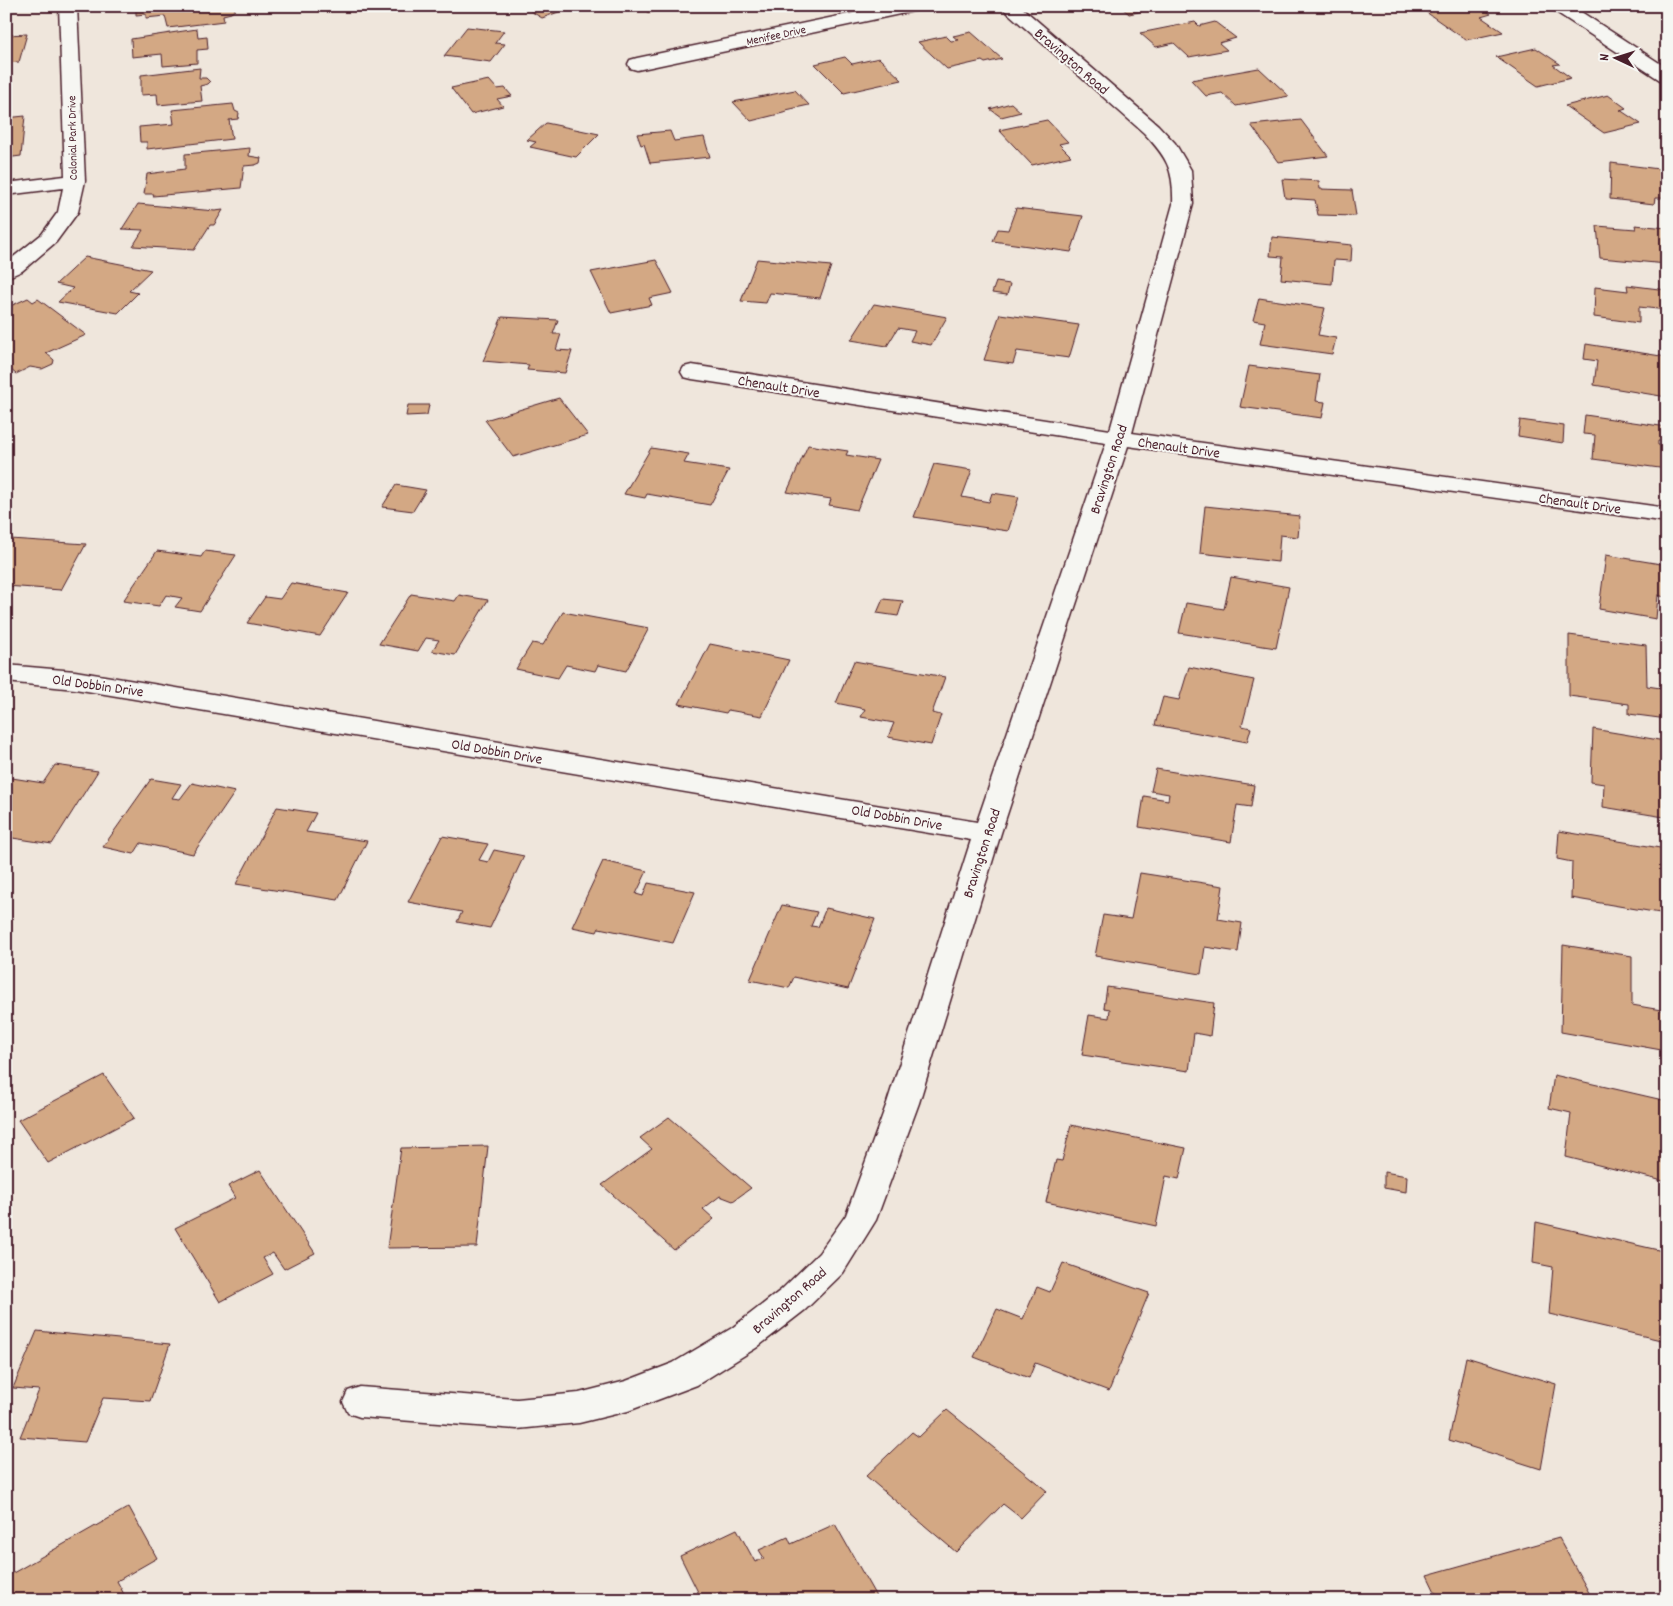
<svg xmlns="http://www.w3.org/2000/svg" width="1673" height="1606" viewBox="0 0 1673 1606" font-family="Dekko,sans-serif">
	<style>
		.building { fill: #d3a884; stroke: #4a1f2b }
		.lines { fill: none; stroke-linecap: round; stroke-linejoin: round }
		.minor-casing { stroke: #4a1f2b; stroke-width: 3 }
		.minor { fill: #f6f6f2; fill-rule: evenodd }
		.labels { text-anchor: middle; stroke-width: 4; stroke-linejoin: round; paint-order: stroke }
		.far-street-label { font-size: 12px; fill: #4a1f2b; stroke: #f6f6f2 }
		.street-label { font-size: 15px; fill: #4a1f2b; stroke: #f6f6f2 }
	</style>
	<rect width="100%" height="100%" fill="#efe6dc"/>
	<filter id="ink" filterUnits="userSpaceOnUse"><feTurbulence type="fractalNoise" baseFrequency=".02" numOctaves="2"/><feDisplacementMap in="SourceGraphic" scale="10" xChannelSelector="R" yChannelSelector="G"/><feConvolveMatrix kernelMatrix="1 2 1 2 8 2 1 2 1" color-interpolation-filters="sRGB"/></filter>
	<g filter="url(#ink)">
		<g class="building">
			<path d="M 136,6 L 230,6 L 234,7 L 235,10 L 231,13 L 223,15 L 224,21 L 168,28 L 165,16 L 146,18 L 146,14 L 136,15 Z"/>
			<path d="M 522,6 L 575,6 L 542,18 Z"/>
			<path d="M 643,6 L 679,6 L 648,13 Z"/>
			<path d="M 1120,6 L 1166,6 L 1129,14 Z"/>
			<path d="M 1453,6 L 1479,6 L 1491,14 L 1481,17 L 1503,32 L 1466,40 L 1426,12 Z"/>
			<path d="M 1195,22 L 1199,26 L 1215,22 L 1236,38 L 1219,43 L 1227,50 L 1189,57 L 1174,43 L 1156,47 L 1140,33 Z"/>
			<path d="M 467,27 L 504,31 L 495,43 L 505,44 L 491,62 L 444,56 Z"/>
			<path d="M 197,29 L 198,38 L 207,37 L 208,49 L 197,50 L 197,63 L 163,66 L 162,54 L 132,57 L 131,39 Z"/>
			<path d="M 971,32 L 1002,59 L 985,63 L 982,61 L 947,69 L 918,42 L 946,36 L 951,41 L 958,40 L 953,36 Z"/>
			<path d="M 27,34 L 19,62 L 6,63 L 6,35 Z"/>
			<path d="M 1536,48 L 1560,64 L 1553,65 L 1571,78 L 1538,86 L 1496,57 Z"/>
			<path d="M 845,57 L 852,64 L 879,58 L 902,80 L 844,93 L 815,64 Z"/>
			<path d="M 200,68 L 199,78 L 206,78 L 210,82 L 208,84 L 200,86 L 202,101 L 158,105 L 157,94 L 141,95 L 141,75 Z"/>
			<path d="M 1259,68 L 1289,96 L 1236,106 L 1222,93 L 1206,96 L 1191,80 Z"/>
			<path d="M 489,80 L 497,89 L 505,88 L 512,96 L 497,99 L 503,106 L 471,114 L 451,88 Z"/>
			<path d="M 795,90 L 809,105 L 786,110 L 787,112 L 751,121 L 733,102 Z"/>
			<path d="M 1608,95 L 1626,108 L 1620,110 L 1641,124 L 1604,133 L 1565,106 Z"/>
			<path d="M 1011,103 L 1021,112 L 1001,117 L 990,109 Z"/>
			<path d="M 233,104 L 235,111 L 239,113 L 238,119 L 229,120 L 232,139 L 147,149 L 147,142 L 140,142 L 139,127 L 174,124 L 172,110 Z"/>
			<path d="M 25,116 L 21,156 L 6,158 L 6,118 Z"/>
			<path d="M 1047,120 L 1068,142 L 1059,144 L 1071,156 L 1032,165 L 999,130 Z"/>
			<path d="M 1301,120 L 1328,156 L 1278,162 L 1251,125 Z"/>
			<path d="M 546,123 L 599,134 L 576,157 L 530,147 L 536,142 L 527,140 Z"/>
			<path d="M 670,131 L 674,141 L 704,137 L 710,157 L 650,163 L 644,144 L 641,145 L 637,134 Z"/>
			<path d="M 250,148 L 249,156 L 261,158 L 260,163 L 255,165 L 244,166 L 241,188 L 153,196 L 154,194 L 144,194 L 147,174 L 185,169 L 185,154 Z"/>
			<path d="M 1611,163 L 1667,170 L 1667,186 L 1662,186 L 1662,198 L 1655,198 L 1654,204 L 1610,199 Z"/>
			<path d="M 1282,179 L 1319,181 L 1320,189 L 1352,190 L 1356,216 L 1318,215 L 1315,200 L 1285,198 Z"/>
			<path d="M 138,204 L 215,211 L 223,210 L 214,225 L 210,225 L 194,250 L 133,246 L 143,230 L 122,229 Z"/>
			<path d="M 1016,208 L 1083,216 L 1071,252 L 993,241 L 998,229 L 1008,230 Z"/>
			<path d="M 1635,225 L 1667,228 L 1667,264 L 1600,258 L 1597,226 L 1636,229 Z"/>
			<path d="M 1272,237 L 1352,245 L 1351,261 L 1334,260 L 1332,284 L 1281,279 L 1283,257 L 1270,256 Z"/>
			<path d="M 85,257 L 151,270 L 129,291 L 138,293 L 118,313 L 58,302 L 73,288 L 56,284 Z"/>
			<path d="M 757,259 L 831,266 L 820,298 L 770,293 L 766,303 L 741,301 Z"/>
			<path d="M 656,260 L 673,293 L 649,298 L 652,305 L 611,313 L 591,272 Z"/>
			<path d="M 996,282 L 1010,284 L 1007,295 L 992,293 Z"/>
			<path d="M 1627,285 L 1667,290 L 1667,310 L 1639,307 L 1639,323 L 1594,317 L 1595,287 L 1628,291 Z"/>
			<path d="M 28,298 L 33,302 L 38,299 L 86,335 L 46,353 L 54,360 L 53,364 L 42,369 L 30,367 L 16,374 L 6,366 L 6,308 Z"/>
			<path d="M 1259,298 L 1325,308 L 1318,335 L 1336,338 L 1332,354 L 1260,344 L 1265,322 L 1253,320 Z"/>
			<path d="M 874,304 L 947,317 L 931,345 L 910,341 L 915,331 L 898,328 L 887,346 L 851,340 Z"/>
			<path d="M 1000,314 L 1079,325 L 1069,358 L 1017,351 L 1013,364 L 984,360 Z"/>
			<path d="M 502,317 L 558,320 L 553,334 L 561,334 L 556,350 L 572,351 L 565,373 L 527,370 L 529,365 L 483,361 Z"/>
			<path d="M 1586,344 L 1667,357 L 1667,397 L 1594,385 L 1597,361 L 1584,359 Z"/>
			<path d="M 1249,366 L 1320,375 L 1316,401 L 1325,402 L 1322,418 L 1240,407 Z"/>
			<path d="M 559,398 L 588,435 L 513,457 L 485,420 Z"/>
			<path d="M 408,405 L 429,405 L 427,415 L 406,416 Z"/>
			<path d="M 1585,415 L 1667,427 L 1667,442 L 1658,441 L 1658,445 L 1667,446 L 1667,469 L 1593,459 L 1595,435 L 1583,434 Z"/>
			<path d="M 1520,420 L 1564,426 L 1563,443 L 1518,436 Z"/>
			<path d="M 808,445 L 848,451 L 846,455 L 878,460 L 857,510 L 829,505 L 831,499 L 787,492 Z"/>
			<path d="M 651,448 L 689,454 L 684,463 L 729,470 L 710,505 L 647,494 L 645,498 L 624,494 Z"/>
			<path d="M 934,464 L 972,470 L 962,497 L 989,502 L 992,493 L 1019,497 L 1008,531 L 914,517 Z"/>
			<path d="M 396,485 L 426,490 L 413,511 L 382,507 Z"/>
			<path d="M 1205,506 L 1300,516 L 1298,537 L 1280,535 L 1278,562 L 1200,553 Z"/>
			<path d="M 10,539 L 86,544 L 61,590 L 6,586 L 6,546 Z"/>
			<path d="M 157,551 L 201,557 L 205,551 L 236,555 L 200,611 L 175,607 L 182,598 L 166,595 L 159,606 L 123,601 Z"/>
			<path d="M 1606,555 L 1667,565 L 1664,597 L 1658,595 L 1656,619 L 1599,609 Z"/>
			<path d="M 1231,577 L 1289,587 L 1276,648 L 1179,633 L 1186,603 L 1224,609 Z"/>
			<path d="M 291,583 L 348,593 L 320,636 L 247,623 L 265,597 L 280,599 Z"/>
			<path d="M 411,594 L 455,601 L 459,595 L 488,600 L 455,655 L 432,651 L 439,640 L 426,638 L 418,651 L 379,644 Z"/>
			<path d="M 883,599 L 903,601 L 898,616 L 877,613 Z"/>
			<path d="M 563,612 L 649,628 L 626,671 L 598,665 L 595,671 L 566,665 L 558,678 L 516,669 L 532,643 L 543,645 Z"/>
			<path d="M 1569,635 L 1646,645 L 1647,686 L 1667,689 L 1667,719 L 1629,714 L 1629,704 L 1569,696 Z"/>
			<path d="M 710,644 L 789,660 L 762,716 L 728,710 L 726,713 L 679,704 Z"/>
			<path d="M 854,661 L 945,677 L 932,713 L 941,715 L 931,745 L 888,737 L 894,723 L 861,717 L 865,709 L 836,703 Z"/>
			<path d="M 1189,667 L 1254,680 L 1242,726 L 1251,728 L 1247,742 L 1155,725 L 1163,697 L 1179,700 Z"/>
			<path d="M 1593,729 L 1665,741 L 1664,817 L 1603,807 L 1604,784 L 1591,782 Z"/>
			<path d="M 55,765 L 98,771 L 52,844 L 6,837 L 6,777 L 43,783 Z"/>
			<path d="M 1156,769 L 1254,785 L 1251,807 L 1237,805 L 1231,842 L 1139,827 L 1144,796 L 1168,800 L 1169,794 L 1151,791 Z"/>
			<path d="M 151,779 L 181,784 L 172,798 L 180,799 L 192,783 L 235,792 L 193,854 L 141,843 L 134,854 L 103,847 Z"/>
			<path d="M 277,807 L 316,813 L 306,832 L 367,841 L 338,900 L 236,884 Z"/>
			<path d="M 1559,831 L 1666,849 L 1666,914 L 1571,898 L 1572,862 L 1557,859 Z"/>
			<path d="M 442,836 L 488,844 L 479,860 L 488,862 L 494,850 L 524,856 L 490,928 L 457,922 L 462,912 L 408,902 Z"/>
			<path d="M 603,861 L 647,871 L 636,894 L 643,896 L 648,883 L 695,892 L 673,943 L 599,928 L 597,932 L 572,927 Z"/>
			<path d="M 1140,873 L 1223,886 L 1218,919 L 1242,923 L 1238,952 L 1205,947 L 1201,974 L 1095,956 L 1103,915 L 1131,919 Z"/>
			<path d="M 782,905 L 817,912 L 811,926 L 818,927 L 826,908 L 875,919 L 848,989 L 794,977 L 789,988 L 750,980 Z"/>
			<path d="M 1563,945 L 1632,956 L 1632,1005 L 1667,1011 L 1667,1051 L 1561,1032 Z"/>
			<path d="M 1107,987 L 1214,1003 L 1210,1036 L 1194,1033 L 1189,1071 L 1082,1055 L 1089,1015 L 1109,1018 L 1110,1009 L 1104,1008 Z"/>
			<path d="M 104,1075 L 134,1118 L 48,1163 L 18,1120 Z"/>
			<path d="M 1554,1075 L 1667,1101 L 1667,1182 L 1566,1157 L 1571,1113 L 1549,1108 Z"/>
			<path d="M 669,1117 L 751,1188 L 733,1201 L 720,1196 L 703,1209 L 714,1219 L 674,1250 L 602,1185 L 652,1149 L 640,1138 Z"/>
			<path d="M 1071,1125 L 1186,1148 L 1179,1179 L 1166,1176 L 1156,1226 L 1046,1202 L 1056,1160 L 1062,1161 Z"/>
			<path d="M 488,1146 L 477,1247 L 387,1248 L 401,1148 Z"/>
			<path d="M 260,1170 L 315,1253 L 284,1269 L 273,1253 L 263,1258 L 273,1274 L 220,1302 L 175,1228 L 235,1198 L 228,1186 Z"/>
			<path d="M 1384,1172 L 1407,1176 L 1406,1192 L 1384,1188 Z"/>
			<path d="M 1536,1222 L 1667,1252 L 1665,1341 L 1549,1314 L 1553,1267 L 1533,1263 Z"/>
			<path d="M 1063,1263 L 1149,1293 L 1109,1391 L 1035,1363 L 1029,1378 L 974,1357 L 997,1309 L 1023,1319 L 1037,1287 L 1050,1292 Z"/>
			<path d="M 37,1331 L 170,1344 L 150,1401 L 103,1398 L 85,1442 L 20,1437 L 39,1390 L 13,1388 Z"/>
			<path d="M 1466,1357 L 1556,1384 L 1541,1469 L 1449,1440 Z"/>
			<path d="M 947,1410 L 1047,1491 L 1021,1518 L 1003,1504 L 956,1552 L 866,1476 L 912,1432 L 919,1437 Z"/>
			<path d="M 129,1507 L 157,1558 L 117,1581 L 127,1600 L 6,1600 L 6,1577 Z"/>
			<path d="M 835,1524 L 878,1600 L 725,1600 L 721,1592 L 702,1600 L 680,1556 L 737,1529 L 755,1562 L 764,1558 L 759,1550 L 788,1537 L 791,1544 Z"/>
			<path d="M 1559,1538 L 1593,1600 L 1439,1600 L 1427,1575 Z"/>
		</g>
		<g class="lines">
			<g class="minor-casing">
				<g id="minor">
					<path d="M 59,6 L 77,6 L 85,181 L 78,212 L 56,242 L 22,271 L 6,278 L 6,263 L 42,234 L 58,212 L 63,188 L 6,195 L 6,183 L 65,176 Z"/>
					<path d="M 887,6 L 923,6 L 920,10 L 914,11 L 637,70 L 630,68 L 628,64 L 630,60 L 637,58 Z"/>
					<path d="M 1000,6 L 1020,6 L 1158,125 L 1175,143 L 1191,170 L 1193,204 L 1132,433 L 1667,508 L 1667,522 L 1128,446 L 1001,833 L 919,1103 L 876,1220 L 843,1273 L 805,1310 L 756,1348 L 697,1385 L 628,1411 L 579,1423 L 517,1429 L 360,1417 L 348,1413 L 343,1402 L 348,1391 L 360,1387 L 517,1399 L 579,1393 L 626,1381 L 673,1363 L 732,1328 L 781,1290 L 819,1253 L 846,1215 L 887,1103 L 971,840 L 75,689 L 6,682 L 6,665 L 75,671 L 977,822 L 1106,443 L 692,379 L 684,377 L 681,372 L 684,367 L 692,365 L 1110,430 L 1173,204 C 1174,169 1167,158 1144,133 Z"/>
					<path d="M 1550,6 L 1572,6 L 1667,68 L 1667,82 L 1660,80 L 1553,10 Z"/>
				</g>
			</g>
			<use href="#minor" class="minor"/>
		</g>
	</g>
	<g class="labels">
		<g class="far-street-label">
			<text transform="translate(776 35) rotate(-12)" y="4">Menifee Drive</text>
			<text transform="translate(72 138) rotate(-91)" y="4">Colonial Park Drive</text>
		</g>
		<g class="street-label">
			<text transform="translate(1072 61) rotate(41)" y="5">Bravington Road</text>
			<text transform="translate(779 386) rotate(9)" y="5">Chenault Drive</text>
			<text transform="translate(1179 447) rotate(8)" y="5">Chenault Drive</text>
			<text transform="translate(1108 469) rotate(-72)" y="5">Bravington Road</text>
			<text transform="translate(1580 503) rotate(8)" y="5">Chenault Drive</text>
			<text transform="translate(98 685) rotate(8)" y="5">Old Dobbin Drive</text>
			<text transform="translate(497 751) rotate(10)" y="5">Old Dobbin Drive</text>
			<text transform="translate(897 817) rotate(10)" y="5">Old Dobbin Drive</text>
			<text transform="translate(981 853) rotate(-72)" y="5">Bravington Road</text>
			<text transform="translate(789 1300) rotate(-41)" y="5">Bravington Road</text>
		</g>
	</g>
	<rect width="1673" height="1606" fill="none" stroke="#f6f6f2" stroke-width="25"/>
	<rect x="12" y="12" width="1648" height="1581" fill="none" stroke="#4a1f2b" stroke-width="2" filter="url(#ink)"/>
	<g transform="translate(1616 58) rotate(274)" stroke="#f6f6f2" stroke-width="4" paint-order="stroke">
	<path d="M0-4L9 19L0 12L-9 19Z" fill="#4a1f2b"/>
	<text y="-8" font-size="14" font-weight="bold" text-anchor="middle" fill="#4a1f2b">N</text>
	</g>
</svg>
